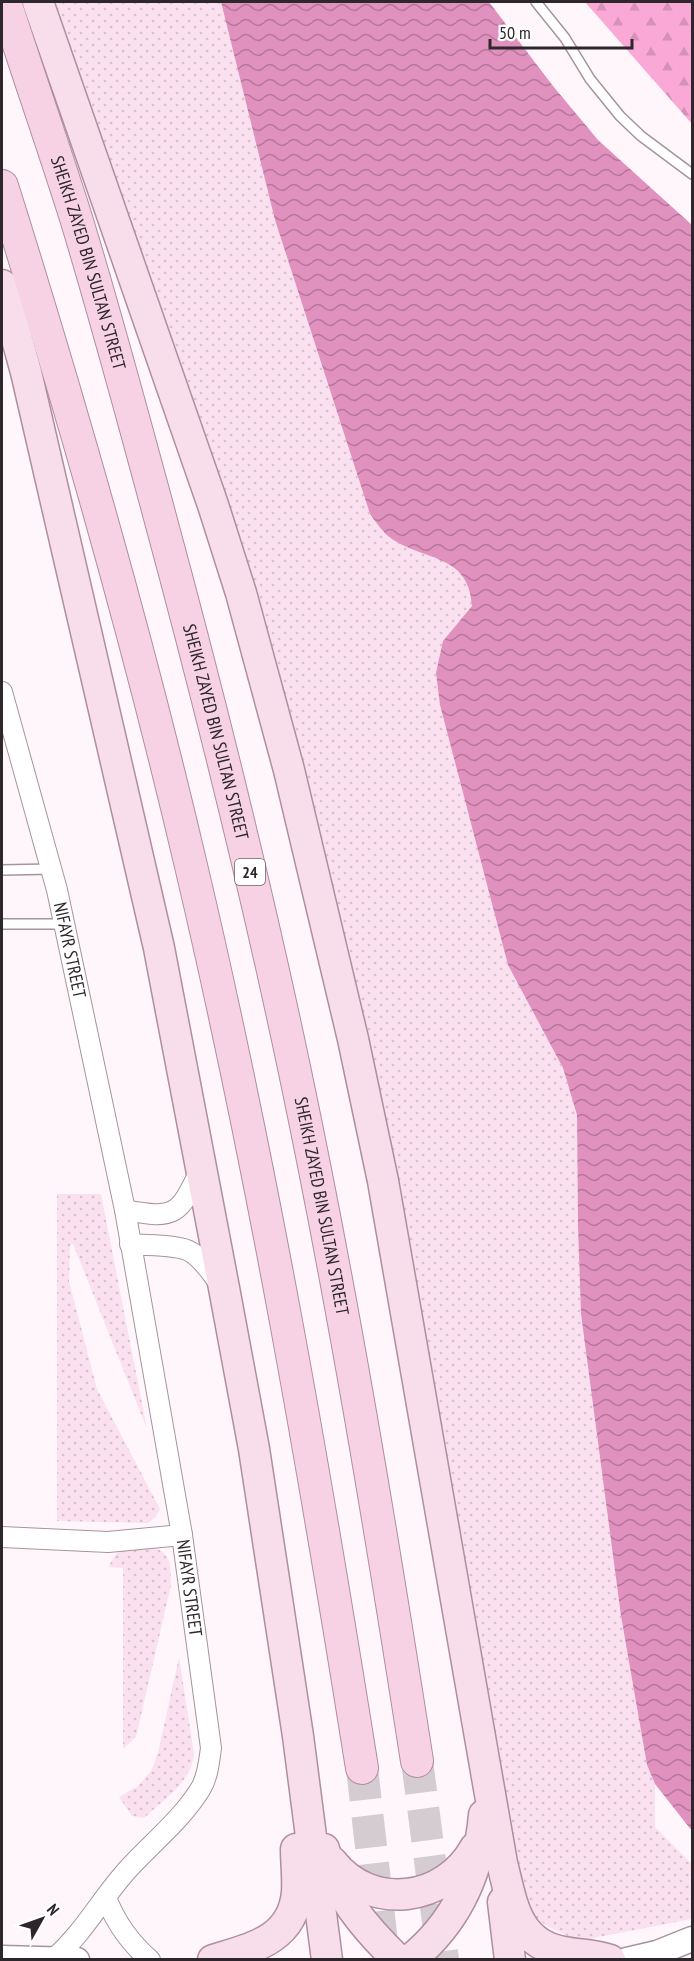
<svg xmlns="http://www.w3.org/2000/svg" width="694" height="1961" viewBox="0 0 694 1961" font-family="'PT Sans Narrow',sans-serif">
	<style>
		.grass { fill: url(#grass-dots) }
		.forest { fill: url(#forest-firs) }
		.water { fill: url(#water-waves) }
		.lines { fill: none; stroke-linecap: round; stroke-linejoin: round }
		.trunk-tunnel { stroke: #d4ccd0; stroke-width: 32; stroke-dasharray: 32 16; stroke-linecap: butt }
		.service-casing { stroke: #a6949d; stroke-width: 12 }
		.minor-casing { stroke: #a6949d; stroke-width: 22 }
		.tertiary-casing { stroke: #a6949d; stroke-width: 27 }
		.primary-casing { stroke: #ae8e9f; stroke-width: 33 }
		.trunk-casing { stroke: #ae8e9f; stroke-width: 34 }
		.service { stroke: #fff; stroke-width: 9 }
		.minor { stroke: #fff; stroke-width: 20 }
		.tertiary { stroke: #fff; stroke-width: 24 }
		.primary { stroke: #f8ddeb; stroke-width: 30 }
		.trunk { stroke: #f6d2e4; stroke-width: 32 }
		.labels { text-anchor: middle; stroke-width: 6; stroke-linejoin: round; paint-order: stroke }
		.shield { fill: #fff; stroke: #6c676a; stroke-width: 1.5 }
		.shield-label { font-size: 16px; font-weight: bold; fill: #2d262a }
		.street-label { font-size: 18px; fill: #2d262a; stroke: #fff }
	</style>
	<defs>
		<pattern id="grass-dots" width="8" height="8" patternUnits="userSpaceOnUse" patternTransform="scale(1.5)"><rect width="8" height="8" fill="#fbe1ef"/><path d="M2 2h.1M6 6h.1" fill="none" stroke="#d7c1cd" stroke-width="1.8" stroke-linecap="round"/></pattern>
		<pattern id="forest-firs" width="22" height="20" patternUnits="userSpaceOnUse" patternTransform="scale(1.5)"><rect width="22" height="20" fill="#faa9d7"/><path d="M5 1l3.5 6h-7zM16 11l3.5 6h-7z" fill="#d791b9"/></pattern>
		<pattern id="water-waves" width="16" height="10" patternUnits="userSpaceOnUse" patternTransform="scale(1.5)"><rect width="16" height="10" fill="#e091be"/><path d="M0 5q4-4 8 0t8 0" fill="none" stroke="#b6769b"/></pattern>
	</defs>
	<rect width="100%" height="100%" fill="#fef6fa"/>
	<g class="grass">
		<path d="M 49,2 L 221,2 L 275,220 L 370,514 L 411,549 L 442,559 L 461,574 L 471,591 L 473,606 L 461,621 L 436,673 L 440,705 L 508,965 L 563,1068 L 577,1115 L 578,1227 L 581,1314 L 621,1616 L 647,1765 L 655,1784 L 655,1827 L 692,1864 L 692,1919 L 578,1941 L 549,1927 L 528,1914 L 521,1898 L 389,1130 L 295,740 L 224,490 L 143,257 Z"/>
		<path d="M 57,1194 L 101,1194 L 147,1429 L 73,1244 L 70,1245 L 69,1281 L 97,1389 L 160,1509 L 156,1517 L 148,1523 L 57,1521 Z"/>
		<path d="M 154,1547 C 173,1555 170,1567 171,1585 L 136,1737 L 123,1749 L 123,1568 L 109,1567 C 118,1542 131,1548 154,1547 Z"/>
		<path d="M 179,1657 L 194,1754 C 191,1783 164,1799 144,1818 L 132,1816 L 119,1797 L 138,1786 L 151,1771 L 158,1753 Z"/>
	</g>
	<path class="forest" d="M 585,2 L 692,2 L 692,124 Z"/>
	<path class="water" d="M 221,2 L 489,2 L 553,86 L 598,140 L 692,225 L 692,1831 L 655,1784 L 647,1765 L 621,1616 L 581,1314 L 578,1227 L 577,1115 L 563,1068 L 508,965 L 440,705 L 436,673 L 443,641 L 472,606 C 469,554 425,561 392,539 C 383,533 376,522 370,514 L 275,220 Z"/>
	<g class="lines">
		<g class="trunk-tunnel">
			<path d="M 417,1761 L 443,1960"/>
			<path d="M 362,1768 L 384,1960"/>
		</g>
		<g class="service-casing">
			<g id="service">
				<path d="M 536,2 L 565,38 L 590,79 L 620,116 L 641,136 L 692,174"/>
				<path d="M 2,870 L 52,869"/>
				<path d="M 2,924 L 65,924"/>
			</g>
		</g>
		<g class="minor-casing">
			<g id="minor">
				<path id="s1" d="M 2,692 L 57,890 L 125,1210 L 182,1535 L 211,1748 C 209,1762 208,1776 201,1788 C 183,1818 154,1841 130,1867 C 102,1897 86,1930 54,1959"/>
				<path d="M 125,1210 C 177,1220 179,1214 201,1169"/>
				<path d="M 130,1244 C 146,1246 178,1244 191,1252 C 203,1259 212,1274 220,1284"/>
				<path d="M 2,1537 L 108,1542 L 182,1535"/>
				<path d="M 106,1898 C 116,1923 129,1942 150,1960"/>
			</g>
		</g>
		<g class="tertiary-casing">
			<g id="tertiary">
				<path d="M 2,1958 L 77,1960"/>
				<path d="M 627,1960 L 657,1953 L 692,1939"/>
			</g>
		</g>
		<g class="primary-casing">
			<g id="primary">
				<path d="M 38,2 L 213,505 L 241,593 L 289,770 L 353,1039 L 383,1181 L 502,1863 C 512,1902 516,1944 564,1952 C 580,1955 595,1955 610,1960"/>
				<path d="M 2,285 L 26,372 L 159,948 L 224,1288 L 254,1449 L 298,1736 L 327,1960"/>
				<path d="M 324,1849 C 335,1893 366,1929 398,1960"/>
				<path d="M 332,1862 C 371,1912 445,1902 475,1848"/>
				<path d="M 503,1902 L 510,1960"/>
				<path d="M 213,1960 C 252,1948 293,1940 297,1892 C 298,1878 296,1863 296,1849"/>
				<path d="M 410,1960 C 456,1923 479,1873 484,1815"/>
			</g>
		</g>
		<g class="trunk-casing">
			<g id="trunk">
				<path id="s2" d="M 5,2 C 28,74 53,145 76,218 C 105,313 131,410 157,506 C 208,694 255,882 295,1072 C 343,1300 381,1530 417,1761"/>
				<path d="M 2,186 C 73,412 138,639 192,870 C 262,1167 314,1467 362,1768"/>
			</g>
		</g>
		<use href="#service" class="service"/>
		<use href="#minor" class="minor"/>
		<use href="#tertiary" class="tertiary"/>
		<use href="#primary" class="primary"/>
		<use href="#trunk" class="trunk"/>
	</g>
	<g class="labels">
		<rect class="shield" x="235" y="859" width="30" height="26" rx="4.5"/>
		<g class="shield-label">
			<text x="250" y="878">24</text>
		</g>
		<g class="street-label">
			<text dy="6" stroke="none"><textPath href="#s2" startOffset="274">SHEIKH ZAYED BIN SULTAN STREET</textPath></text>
			<text dy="6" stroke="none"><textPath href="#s2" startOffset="760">SHEIKH ZAYED BIN SULTAN STREET</textPath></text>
			<text dy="6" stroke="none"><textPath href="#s1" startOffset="267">NIFAYR STREET</textPath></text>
			<text dy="6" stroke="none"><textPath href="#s2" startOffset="1246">SHEIKH ZAYED BIN SULTAN STREET</textPath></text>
			<text dy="6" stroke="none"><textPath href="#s1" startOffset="916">NIFAYR STREET</textPath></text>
		</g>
	</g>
	<rect width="694" height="1961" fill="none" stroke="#2d262a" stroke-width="6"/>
	<g transform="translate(42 1919) rotate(50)" stroke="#ffffff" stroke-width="4.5" paint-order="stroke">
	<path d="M0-4.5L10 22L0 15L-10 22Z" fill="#2d262a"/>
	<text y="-9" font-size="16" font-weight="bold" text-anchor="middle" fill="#2d262a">N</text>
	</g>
	<path d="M490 39v9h142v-9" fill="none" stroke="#2d262a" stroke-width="3"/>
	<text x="499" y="39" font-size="18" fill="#2d262a" stroke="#ffffff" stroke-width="4.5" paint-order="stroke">50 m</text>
</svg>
